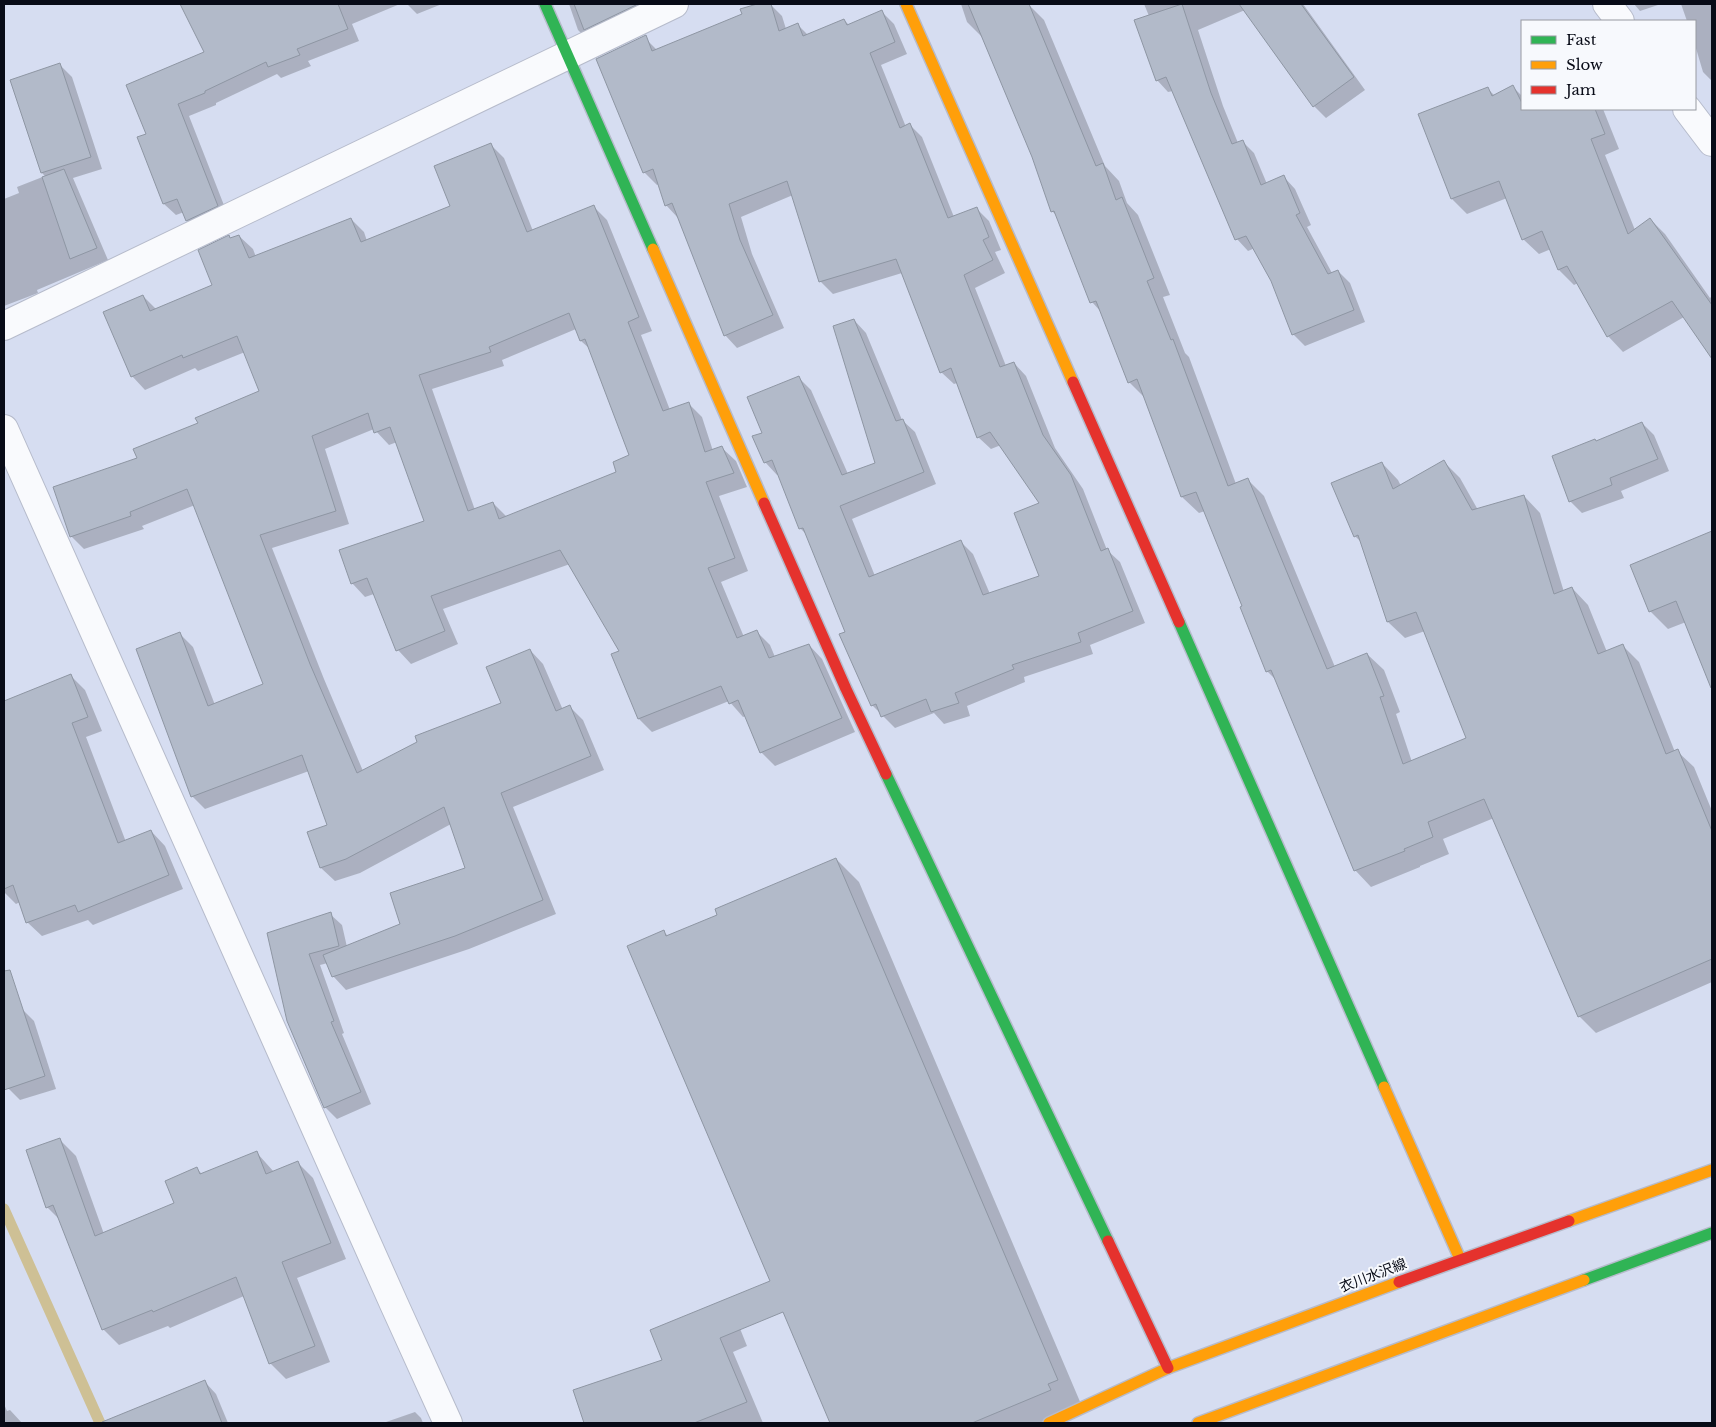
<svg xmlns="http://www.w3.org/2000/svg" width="1716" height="1427" viewBox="0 0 1716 1427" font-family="'Libre Baskerville','Noto Sans JP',serif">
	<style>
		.shadow { fill: #0003; fill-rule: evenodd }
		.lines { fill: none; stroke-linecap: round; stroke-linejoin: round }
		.stream { stroke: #cec095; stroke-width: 11 }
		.building { fill: #b2bac9; stroke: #8e96a3; fill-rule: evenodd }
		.street-casing { stroke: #b6bbcb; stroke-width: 30 }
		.fast-casing { stroke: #b6bbcb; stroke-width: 14 }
		.slow-casing { stroke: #b6bbcb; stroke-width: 14 }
		.jam-casing { stroke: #b6bbcb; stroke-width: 14 }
		.street { stroke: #f9fafd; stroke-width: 28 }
		.fast { stroke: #30b455; stroke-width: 11 }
		.slow { stroke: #ff9f0a; stroke-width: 11 }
		.jam { stroke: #e5322d; stroke-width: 11 }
		.labels { text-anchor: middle; stroke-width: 4; stroke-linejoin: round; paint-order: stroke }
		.street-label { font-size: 14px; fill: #080b17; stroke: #f7f9fd }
	</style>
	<rect width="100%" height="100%" fill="#d6ddf1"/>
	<g class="shadow">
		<path d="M 186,4 L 400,4 L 352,24 L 359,41 L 308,61 L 311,66 L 281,78 L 277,74 L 216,103 L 216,105 L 189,116 L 229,218 L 199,232 L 187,220 L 184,212 L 176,215 L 164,204 L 147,135 L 205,53 L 182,5 Z"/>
		<path d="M 407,4 L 442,4 L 417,14 Z"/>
		<path d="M 569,4 L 642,4 L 647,17 L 590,42 L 578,30 Z"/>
		<path d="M 770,4 L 782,16 L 786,29 L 798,25 L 808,35 L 844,20 L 849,25 L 882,12 L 894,24 L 907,54 L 881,65 L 906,127 L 910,125 L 922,137 L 954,217 L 976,208 L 989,221 L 1001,250 L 995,252 L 1005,273 L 975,288 L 1006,366 L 1014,363 L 1026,376 L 1055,448 L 1083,489 L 1107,550 L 1120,562 L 1145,623 L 1090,645 L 1093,654 L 1024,677 L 1025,682 L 967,706 L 970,716 L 944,724 L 934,713 L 895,728 L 872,705 L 847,632 L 807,535 L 800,528 L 779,474 L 777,475 L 765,462 L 763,434 L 799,378 L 811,390 L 848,474 L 877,463 L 854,320 L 866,333 L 902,420 L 915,432 L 936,484 L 852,519 L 875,576 L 961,542 L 973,554 L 990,594 L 1041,577 L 1041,504 L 1001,445 L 991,449 L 978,437 L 957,383 L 954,384 L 941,372 L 902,273 L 833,294 L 821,282 L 793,195 L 741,217 L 752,254 L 784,328 L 737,348 L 725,335 L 678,218 L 666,205 L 659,184 L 657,185 L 644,172 L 648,41 L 657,50 Z"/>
		<path d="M 961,4 L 1028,4 L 1044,20 L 1105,166 L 1119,181 L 1127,203 L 1138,215 L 1170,295 L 1163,297 L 1185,353 L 1189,357 L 1236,484 L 1248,480 L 1264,496 L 1335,667 L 1367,654 L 1384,670 L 1400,712 L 1396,714 L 1412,762 L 1468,739 L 1425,631 L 1405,638 L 1388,622 L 1362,543 L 1355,536 L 1382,463 L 1398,480 L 1401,486 L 1444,462 L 1460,478 L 1478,510 L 1524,496 L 1540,513 L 1564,592 L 1572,588 L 1588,605 L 1607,652 L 1623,646 L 1639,662 L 1675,752 L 1677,751 L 1694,767 L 1712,811 L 1712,982 L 1596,1033 L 1579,1016 L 1494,818 L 1443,839 L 1449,854 L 1420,866 L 1420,867 L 1371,887 L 1355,870 L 1277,681 L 1267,671 L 1205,511 L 1199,513 L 1182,497 L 1146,399 L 1129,382 L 1102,313 L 1092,302 L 1057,216 L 1052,211 L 1033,156 L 984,39 L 967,22 Z"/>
		<path d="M 1144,4 L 1303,4 L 1365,90 L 1326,118 L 1314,106 L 1245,10 L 1198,30 L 1223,106 L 1238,143 L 1242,141 L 1254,153 L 1267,184 L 1284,177 L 1295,189 L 1311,225 L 1307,227 L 1332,273 L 1338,271 L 1350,283 L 1365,322 L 1305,346 L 1293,334 L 1272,280 L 1255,248 L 1248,251 L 1237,239 L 1173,91 L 1168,92 L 1157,80 L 1149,16 Z"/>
		<path d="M 1634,4 L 1661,4 L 1640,11 Z"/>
		<path d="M 1681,4 L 1712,4 L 1712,81 L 1703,72 L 1695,45 L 1695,21 L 1687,21 Z"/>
		<path d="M 60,65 L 72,77 L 102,169 L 73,178 L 108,260 L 37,290 L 38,293 L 4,306 L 4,199 L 19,193 L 17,187 L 45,176 L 42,173 Z"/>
		<path d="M 1513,87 L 1522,96 L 1522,109 L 1532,110 L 1536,109 L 1603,109 L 1619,149 L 1605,155 L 1635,230 L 1650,219 L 1665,234 L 1710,298 L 1712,296 L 1712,357 L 1684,317 L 1623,352 L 1608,336 L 1578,283 L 1574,285 L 1559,270 L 1551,249 L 1539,254 L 1523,239 L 1507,198 L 1467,214 L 1452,199 L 1488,89 L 1495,96 Z"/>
		<path d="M 491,145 L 504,158 L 533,231 L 593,206 L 607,220 L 652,331 L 641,335 L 670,410 L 689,404 L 702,417 L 713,451 L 722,448 L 736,461 L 747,487 L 719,496 L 748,571 L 721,582 L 744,637 L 757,632 L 770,645 L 775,657 L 809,645 L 822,659 L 855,732 L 775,766 L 761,752 L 746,716 L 743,717 L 729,701 L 652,732 L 639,719 L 621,652 L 570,564 L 443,609 L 458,644 L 411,664 L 398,650 L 374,594 L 365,597 L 352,583 L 425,522 L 397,442 L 389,445 L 374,429 L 325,449 L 349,524 L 272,548 L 324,679 L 363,771 L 502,703 L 530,650 L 543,664 L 563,710 L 570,707 L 583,720 L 604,770 L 513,807 L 556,914 L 469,949 L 346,990 L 333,976 L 328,963 L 320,965 L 344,1033 L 342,1034 L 371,1104 L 337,1119 L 325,1107 L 268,934 L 330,914 L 342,925 L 347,947 L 402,924 L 466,869 L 451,824 L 360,873 L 335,881 L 321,868 L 309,833 L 328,826 L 309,771 L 205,809 L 192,796 L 180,634 L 193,647 L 215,705 L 265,684 L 195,505 L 142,526 L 144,529 L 84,549 L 71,536 L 139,459 L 199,424 L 261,392 L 245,352 L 198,371 L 195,368 L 145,390 L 132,376 L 143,296 L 156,309 L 214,286 L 229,237 L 231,239 L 239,236 L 253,249 L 256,257 L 351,219 L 364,232 L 367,241 L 451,207 ZM 576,329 L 581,341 L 590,349 L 631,456 L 618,472 L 507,517 L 493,503 L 475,510 L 432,389 L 504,366 L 502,360 Z"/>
		<path d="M 1642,423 L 1654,435 L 1669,471 L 1621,491 L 1624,498 L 1582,513 L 1570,501 L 1596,442 Z"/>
		<path d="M 1712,532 L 1712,655 L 1710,656 L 1686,622 L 1668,629 L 1650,611 Z"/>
		<path d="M 70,675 L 85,690 L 102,731 L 86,737 L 126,842 L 151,831 L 165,846 L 183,889 L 93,925 L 88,920 L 42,936 L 27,922 L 20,902 L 16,904 L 4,892 L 4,702 Z"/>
		<path d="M 836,859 L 859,882 L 1081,1404 L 1050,1423 L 832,1423 L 629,947 L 664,932 L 668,936 L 719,916 Z"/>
		<path d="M 22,1009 L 34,1021 L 56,1089 L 20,1100 L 8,1088 L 4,1074 L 4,1014 Z"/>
		<path d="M 60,1140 L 76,1156 L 104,1234 L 176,1204 L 197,1169 L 203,1175 L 257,1153 L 274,1172 L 297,1162 L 313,1178 L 346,1259 L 297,1278 L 330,1362 L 286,1379 L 270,1363 L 244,1296 L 170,1328 L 168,1326 L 119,1345 L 103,1329 L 60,1220 L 47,1207 Z"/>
		<path d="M 735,1316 L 747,1346 L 733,1352 L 763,1423 L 585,1423 L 574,1391 L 663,1360 Z"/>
		<path d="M 205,1382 L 216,1394 L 228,1423 L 146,1423 L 140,1408 Z"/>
		<path d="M 4,1404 L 7,1411 L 10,1410 L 22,1423 L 4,1423 Z"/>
		<path d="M 415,1412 L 421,1418 L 423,1423 L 386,1423 L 386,1422 Z"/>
	</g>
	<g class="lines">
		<path class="stream" d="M 4,1209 L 100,1423"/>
	</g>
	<g class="building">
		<path d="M 180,4 L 338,4 L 348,29 L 297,49 L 300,55 L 268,67 L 266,62 L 205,91 L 205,93 L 178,104 L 218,206 L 186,221 L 177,199 L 163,204 L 137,137 L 146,134 L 126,85 L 204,52 Z"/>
		<path d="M 574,4 L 635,4 L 636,5 L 584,30 Z"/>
		<path d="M 757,4 L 771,4 L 779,31 L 798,23 L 803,36 L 844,19 L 847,25 L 882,10 L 895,42 L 870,53 L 900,128 L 910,123 L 948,218 L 977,207 L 989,237 L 983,240 L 993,260 L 964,275 L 1000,367 L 1014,362 L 1043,435 L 1071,475 L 1101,551 L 1108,548 L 1133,611 L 1078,633 L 1081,642 L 1012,665 L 1014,669 L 955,693 L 959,703 L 931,712 L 926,699 L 881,717 L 876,704 L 871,706 L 839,634 L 845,632 L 803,528 L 799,529 L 772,460 L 764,463 L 752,436 L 762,433 L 747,397 L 799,376 L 842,475 L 875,463 L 833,326 L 854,319 L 896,421 L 903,419 L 924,472 L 840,506 L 869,577 L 961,540 L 983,595 L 1039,576 L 1014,513 L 1039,503 L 990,432 L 977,438 L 951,368 L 940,373 L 896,259 L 819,282 L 787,181 L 729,204 L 740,240 L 773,315 L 724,336 L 672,203 L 665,206 L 653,169 L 643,173 L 596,59 L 646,35 L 652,51 L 742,14 L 740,9 Z"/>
		<path d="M 968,4 L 1029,4 L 1096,166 L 1103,163 L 1116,200 L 1122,197 L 1154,278 L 1147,281 L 1171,340 L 1173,339 L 1228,486 L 1248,478 L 1327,669 L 1367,653 L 1384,696 L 1380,697 L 1403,764 L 1466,738 L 1416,612 L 1387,622 L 1358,535 L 1354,537 L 1331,483 L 1382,462 L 1393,489 L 1444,460 L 1472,510 L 1524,495 L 1554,594 L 1572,587 L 1598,654 L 1623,644 L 1666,754 L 1678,749 L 1712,831 L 1712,959 L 1578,1017 L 1484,799 L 1428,822 L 1433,837 L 1404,849 L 1405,851 L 1354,871 L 1271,670 L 1266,672 L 1240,607 L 1242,606 L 1196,492 L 1181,497 L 1137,379 L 1128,383 L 1096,301 L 1090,303 L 1054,211 L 1051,212 L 1032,157 Z"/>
		<path d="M 1182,4 L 1211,93 L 1232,144 L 1243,140 L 1261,185 L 1284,175 L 1300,213 L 1296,215 L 1328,274 L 1338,270 L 1354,310 L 1292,335 L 1271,281 L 1246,236 L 1235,240 L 1166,77 L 1156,81 L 1134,20 Z"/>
		<path d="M 1239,4 L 1301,4 L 1354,77 L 1313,107 Z"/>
		<path d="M 60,63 L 91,157 L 41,173 L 10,80 Z"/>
		<path d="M 1513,85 L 1522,103 L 1522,109 L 1595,109 L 1605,134 L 1591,139 L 1628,234 L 1650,218 L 1712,305 L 1712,359 L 1672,301 L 1607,337 L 1567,266 L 1558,270 L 1542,231 L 1522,240 L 1499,181 L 1451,199 L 1418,114 L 1488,87 L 1492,96 Z"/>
		<path d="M 491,143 L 527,232 L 594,205 L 639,317 L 628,322 L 663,411 L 689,402 L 705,452 L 722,446 L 734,473 L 706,482 L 735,558 L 708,568 L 737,638 L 757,630 L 769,658 L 809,644 L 842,718 L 760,753 L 738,700 L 729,704 L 721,686 L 638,719 L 611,654 L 619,651 L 560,550 L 431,596 L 445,631 L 396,651 L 367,578 L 351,584 L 339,550 L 424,521 L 390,427 L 374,433 L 368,413 L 312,436 L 336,511 L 260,535 L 310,664 L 357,773 L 417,742 L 415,736 L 501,703 L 486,667 L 530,649 L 556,711 L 570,705 L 591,756 L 501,793 L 543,900 L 455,936 L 332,977 L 323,955 L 400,924 L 390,893 L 465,868 L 444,807 L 346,859 L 320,868 L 307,832 L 327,825 L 302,755 L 191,797 L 136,649 L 180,632 L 208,706 L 263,684 L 187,489 L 130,512 L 131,516 L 70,537 L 53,487 L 137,458 L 133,449 L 198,423 L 195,418 L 259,391 L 237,336 L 183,358 L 182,355 L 131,377 L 103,312 L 143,295 L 150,311 L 212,285 L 198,250 L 229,235 L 230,238 L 239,235 L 249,258 L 351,218 L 361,242 L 450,206 L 434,166 ZM 569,313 L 580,341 L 585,339 L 629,455 L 613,462 L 616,472 L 499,519 L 493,502 L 468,511 L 419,375 L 491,352 L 489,347 Z"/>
		<path d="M 64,169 L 97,248 L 70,259 L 42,177 Z"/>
		<path d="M 1642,422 L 1658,459 L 1610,478 L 1612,485 L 1569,502 L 1552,456 L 1595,439 L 1596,441 Z"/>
		<path d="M 1712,531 L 1712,687 L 1711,688 L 1676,601 L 1649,612 L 1630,565 Z"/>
		<path d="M 71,674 L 88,717 L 72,723 L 118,843 L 151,830 L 169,875 L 78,912 L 75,905 L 26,923 L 13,885 L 4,889 L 4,701 Z"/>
		<path d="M 836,858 L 1058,1380 L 1048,1384 L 1051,1390 L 972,1423 L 830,1423 L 783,1312 L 720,1338 L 747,1402 L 694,1423 L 584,1423 L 573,1390 L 662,1360 L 650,1330 L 770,1281 L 627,946 L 664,930 L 666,936 L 717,915 L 715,909 Z"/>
		<path d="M 331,912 L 339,946 L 309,954 L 334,1021 L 331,1022 L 361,1092 L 324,1108 L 287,1021 L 267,933 Z"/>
		<path d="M 10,970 L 45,1076 L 4,1090 L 4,971 Z"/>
		<path d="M 60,1138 L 95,1236 L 174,1203 L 165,1181 L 197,1167 L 200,1174 L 257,1151 L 266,1174 L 298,1161 L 331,1243 L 282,1262 L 315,1346 L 269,1364 L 236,1277 L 153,1312 L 152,1310 L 102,1330 L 53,1205 L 46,1208 L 26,1150 Z"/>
		<path d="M 205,1380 L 222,1423 L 102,1423 L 102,1422 Z"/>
	</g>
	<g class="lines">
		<g class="street-casing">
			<g id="street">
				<path d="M 1607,4 L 1620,21"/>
				<path d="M 1687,109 L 1712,142"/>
				<path d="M 4,326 L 674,4"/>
				<path d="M 4,429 L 394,1304 L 448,1423"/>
			</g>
		</g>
		<g class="fast-casing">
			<g id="fast">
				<path d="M 545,4 L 653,249"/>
				<path d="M 1179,622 L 1384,1087"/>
				<path d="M 886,774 L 1108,1241"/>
				<path d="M 1584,1280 L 1712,1233"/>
			</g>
		</g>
		<g class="slow-casing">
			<g id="slow">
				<path d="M 906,4 L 1073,382"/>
				<path d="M 653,249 L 764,503"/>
				<path d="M 1384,1087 L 1460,1259"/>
				<path d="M 1569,1221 L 1712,1170"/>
				<path d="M 1049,1423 L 1168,1368 L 1399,1282"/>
				<path d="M 1198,1423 L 1584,1280"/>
			</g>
		</g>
		<g class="jam-casing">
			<g id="jam">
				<path d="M 1073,382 L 1179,622"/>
				<path d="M 764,503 L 846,689 L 886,774"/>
				<path d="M 1108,1241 L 1168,1368"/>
				<path d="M 1399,1282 L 1569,1221"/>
			</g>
		</g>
		<use href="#street" class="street"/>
		<use href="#fast" class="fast"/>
		<use href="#slow" class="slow"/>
		<use href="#jam" class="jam"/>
	</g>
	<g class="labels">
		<g class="street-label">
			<text transform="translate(1373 1275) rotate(-21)" y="5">衣川水沢線</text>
		</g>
	</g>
	<rect width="1716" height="1427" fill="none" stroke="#080b17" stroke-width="10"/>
	<rect x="1521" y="20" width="175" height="90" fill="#f7f9fd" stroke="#979aa1"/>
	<rect x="1531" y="36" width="25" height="8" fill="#30b455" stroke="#979aa1"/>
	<text x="1566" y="45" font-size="15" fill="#080b17">Fast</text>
	<rect x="1531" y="61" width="25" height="8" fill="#ff9f0a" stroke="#979aa1"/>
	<text x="1566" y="70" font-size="15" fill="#080b17">Slow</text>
	<rect x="1531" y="86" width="25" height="8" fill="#e5322d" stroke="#979aa1"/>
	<text x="1566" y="95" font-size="15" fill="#080b17">Jam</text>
</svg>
